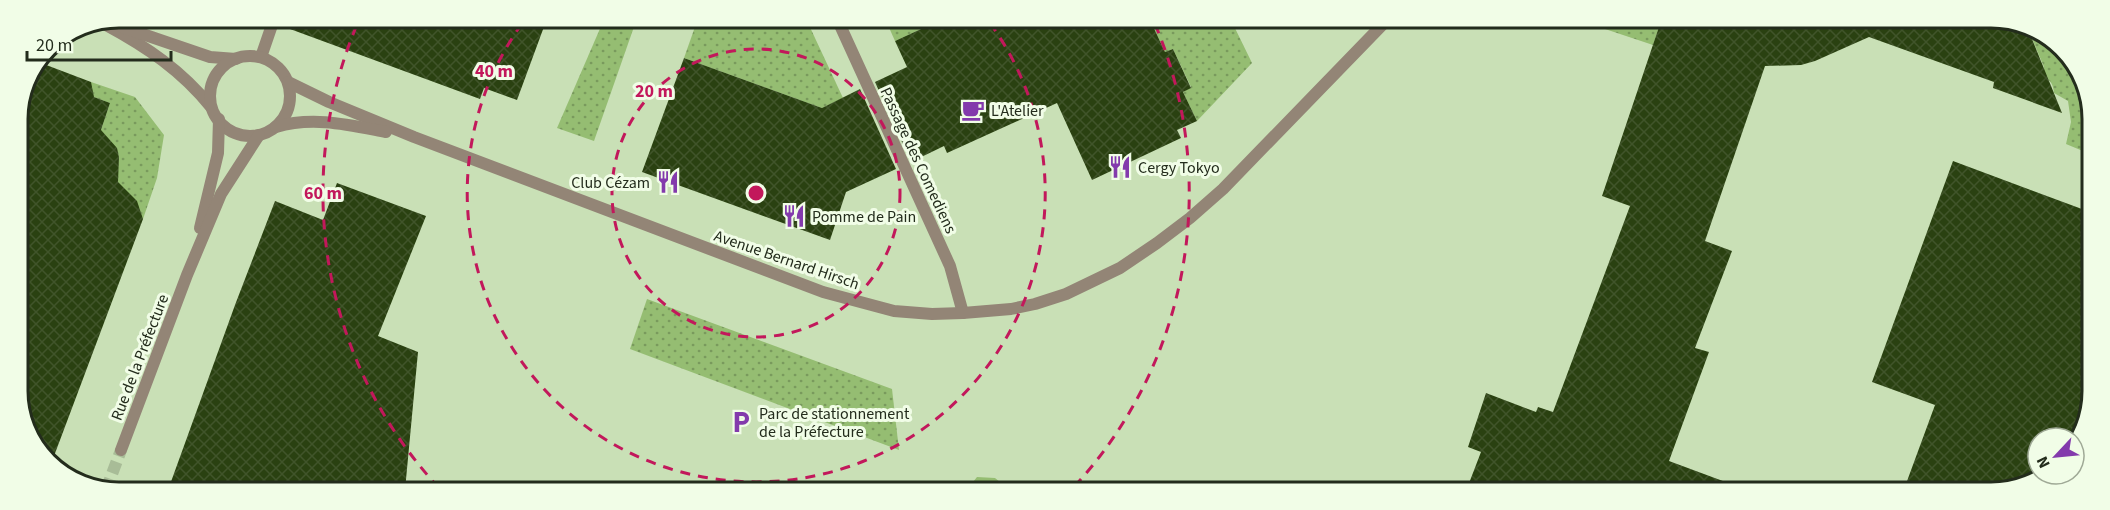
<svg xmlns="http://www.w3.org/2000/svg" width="2110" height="510" viewBox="0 0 2110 510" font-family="'Source Sans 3',sans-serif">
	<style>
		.grass { fill: url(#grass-dots) }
		.green { fill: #95bd72 }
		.building { fill: url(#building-cross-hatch) }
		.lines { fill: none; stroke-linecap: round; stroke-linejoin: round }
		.street-tunnel { stroke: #a8bc97; stroke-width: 12; stroke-dasharray: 12 6; stroke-linecap: butt }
		.lane { stroke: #938576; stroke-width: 12 }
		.street { stroke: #938576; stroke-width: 12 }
		.ring { fill: none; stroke: #c2185b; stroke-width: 3; stroke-dasharray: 10 8 }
		.labels { text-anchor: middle; stroke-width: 6; stroke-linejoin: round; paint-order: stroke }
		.poi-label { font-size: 16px; fill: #232c1c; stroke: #f1fde7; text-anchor: start }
		.street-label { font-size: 16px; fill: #232c1c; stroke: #f1fde7 }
		.rim { fill: none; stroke: #232c1c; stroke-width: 3 }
		.centre { fill: #c2185b; stroke: #f1fde7; stroke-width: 3 }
		.ring-label { font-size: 18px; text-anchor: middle; font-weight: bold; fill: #c2185b; stroke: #f1fde7; stroke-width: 6; stroke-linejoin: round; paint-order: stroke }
	</style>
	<defs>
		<pattern id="grass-dots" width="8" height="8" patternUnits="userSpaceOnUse" patternTransform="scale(1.5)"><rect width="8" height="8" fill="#95bd72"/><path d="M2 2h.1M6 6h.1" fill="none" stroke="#799a5d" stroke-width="1.8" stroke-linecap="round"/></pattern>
		<pattern id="building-cross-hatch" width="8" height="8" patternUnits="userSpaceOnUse" patternTransform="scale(1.5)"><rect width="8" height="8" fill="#2a4111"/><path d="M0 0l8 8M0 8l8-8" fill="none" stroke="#40542a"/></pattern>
	</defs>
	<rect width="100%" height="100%" fill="#c9e0b6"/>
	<g class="grass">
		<path d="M 1512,21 L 1661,21 L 1653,45 L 1587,23 L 1527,28 Z"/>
		<path d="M 1151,22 L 1232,22 L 1252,63 L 1197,121 L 1183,92 L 1191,87 L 1173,49 L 1165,52 Z"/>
		<path d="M 808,23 L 843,98 L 822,108 L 684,58 L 696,24 Z"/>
		<path d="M 887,23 L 934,23 L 895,41 Z"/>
		<path d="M 602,24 L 635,24 L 594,141 L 557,128 Z"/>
		<path d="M 2028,29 L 2062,47 L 2090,99 L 2090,154 L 2066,144 L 2071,122 L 2068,101 L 2054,93 C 2053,83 2050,79 2041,76 L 2044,67 Z"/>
		<path d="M 91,82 L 135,97 L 164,135 L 157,178 L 143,219 L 112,184 C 121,160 125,148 99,136 L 110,103 L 91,96 Z"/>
		<path d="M 647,299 L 892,389 L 899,450 L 630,349 Z"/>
	</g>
	<path class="green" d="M 977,477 L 995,478 L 1011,491 L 966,491 Z"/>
	<g class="building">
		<path d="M 2011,20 L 2028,29 L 2062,113 L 1993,88 L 1994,82 L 1869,37 L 1815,61 L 1801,65 L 1765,66 L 1705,241 L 1732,251 L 1695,348 L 1709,352 L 1669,461 L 1739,487 L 1739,492 L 1466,491 L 1481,452 L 1468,447 L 1486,393 L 1536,412 L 1538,407 L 1553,412 L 1630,206 L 1602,196 L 1661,21 Z"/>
		<path d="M 1151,22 L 1165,52 L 1173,49 L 1191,88 L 1183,92 L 1197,121 L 1177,130 L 1181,138 L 1092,180 L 1057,103 L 947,153 L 944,146 L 911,162 L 875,82 L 907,67 L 895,41 L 934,23 Z"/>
		<path d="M 545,24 L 517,100 L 484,88 L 480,99 L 290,29 L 291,25 Z"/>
		<path d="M 684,58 L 822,108 L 860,89 L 896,169 L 846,192 L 830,240 L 642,172 Z"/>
		<path d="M 41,63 L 91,82 L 94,97 L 110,103 L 101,130 L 117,148 L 119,157 L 118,182 L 137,201 L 143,219 L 51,464 L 48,463 L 20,411 L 18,113 Z"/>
		<path d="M 1953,161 L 2090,212 L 2090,411 L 2074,438 L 2038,438 L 2038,474 L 2041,474 L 1997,492 L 1903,492 L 1935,405 L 1872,382 Z"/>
		<path d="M 337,183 L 426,216 L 378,336 L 418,352 L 405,490 L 168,490 L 235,305 L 275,201 L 323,220 Z"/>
	</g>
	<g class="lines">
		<path class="street-tunnel" d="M 106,490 L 121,450"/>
		<path class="lane" d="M 261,57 L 272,25"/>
		<g class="street">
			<path d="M 839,23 L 950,266 L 963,313"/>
			<path d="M 106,25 C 147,47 182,71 211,107"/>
			<path d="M 122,27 L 210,57 L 236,59"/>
			<circle cx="250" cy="96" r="40"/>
			<path d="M 288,82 L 329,102 L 414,137 L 823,292 L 894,311 L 932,314 L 963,313 L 1011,309 L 1035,304 L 1066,294 L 1120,268 L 1157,243 L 1190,218 L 1223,189 L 1385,22"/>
			<path d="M 276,127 C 313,116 349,125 386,132"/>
			<path d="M 200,228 L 218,153 L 219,119"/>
			<path d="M 121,450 L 187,275 L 221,194 L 259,135"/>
		</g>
	</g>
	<g class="ring">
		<circle cx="756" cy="193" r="144"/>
		<path d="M990 23A289 289 0 1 1 521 25"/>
		<path d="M439 488A433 433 0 0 1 356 27M1155 24A433 433 0 0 1 1073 488"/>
	</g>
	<defs>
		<g id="cafe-bare" transform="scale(1.8)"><path d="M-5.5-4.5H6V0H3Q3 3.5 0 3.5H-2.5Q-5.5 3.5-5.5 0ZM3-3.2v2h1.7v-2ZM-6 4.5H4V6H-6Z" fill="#833aac" stroke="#f1fde7" stroke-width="2.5" paint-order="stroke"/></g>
		<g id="restaurant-bare" transform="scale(1.8)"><path d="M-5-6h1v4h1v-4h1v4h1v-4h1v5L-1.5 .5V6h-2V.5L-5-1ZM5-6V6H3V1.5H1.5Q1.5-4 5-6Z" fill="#833aac" stroke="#f1fde7" stroke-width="2.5" paint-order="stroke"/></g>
		<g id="parking-bare" transform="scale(1.8)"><path d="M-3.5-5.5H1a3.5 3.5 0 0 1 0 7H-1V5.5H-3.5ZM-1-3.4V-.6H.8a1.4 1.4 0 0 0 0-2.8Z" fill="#833aac" stroke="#f1fde7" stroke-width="2.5" paint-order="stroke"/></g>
	</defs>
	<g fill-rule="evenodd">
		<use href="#cafe-bare" x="973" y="110"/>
		<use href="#restaurant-bare" x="1120" y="167"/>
		<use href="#restaurant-bare" x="668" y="182"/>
		<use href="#restaurant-bare" x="794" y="216"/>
		<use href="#parking-bare" x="741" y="422"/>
	</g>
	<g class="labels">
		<g class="poi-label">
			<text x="991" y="116">L'Atelier</text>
			<text x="1138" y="173">Cergy Tokyo</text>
			<text x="650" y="188" text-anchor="end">Club Cézam</text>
			<text x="812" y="222">Pomme de Pain</text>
			<text x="759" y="419">Parc de stationnement<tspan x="759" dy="18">de la Préfecture</tspan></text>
		</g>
		<g class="street-label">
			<text transform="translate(919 160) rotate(65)" y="6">Passage des Comediens</text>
			<text transform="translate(787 259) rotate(19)" y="6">Avenue Bernard Hirsch</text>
			<text transform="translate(139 357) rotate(-69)" y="6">Rue de la Préfecture</text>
		</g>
	</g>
	<path d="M0 0H2110V510H0ZM119 28H1991A91 91 0 0 1 2082 119V391A91 91 0 0 1 1991 482H119A91 91 0 0 1 28 391V119A91 91 0 0 1 119 28Z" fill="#f1fde7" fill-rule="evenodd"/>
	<path class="rim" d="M119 28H1991A91 91 0 0 1 2082 119V391A91 91 0 0 1 1991 482H119A91 91 0 0 1 28 391V119A91 91 0 0 1 119 28Z"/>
	<circle cx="756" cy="193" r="9" class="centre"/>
	<g class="ring-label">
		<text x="494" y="77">40 m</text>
		<text x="654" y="97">20 m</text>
		<text x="323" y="199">60 m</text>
	</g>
	<g transform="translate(2056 456) rotate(244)"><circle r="28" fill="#f1fde7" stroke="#9fa996" stroke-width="1.5"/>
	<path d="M0-4.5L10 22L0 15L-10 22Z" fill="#833aac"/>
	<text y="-9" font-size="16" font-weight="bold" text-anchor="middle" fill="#232c1c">N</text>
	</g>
	<path d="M27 51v9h144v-9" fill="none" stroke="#232c1c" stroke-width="3"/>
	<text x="36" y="51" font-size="18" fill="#232c1c" stroke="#f1fde7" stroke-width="4.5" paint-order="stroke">20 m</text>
</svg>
